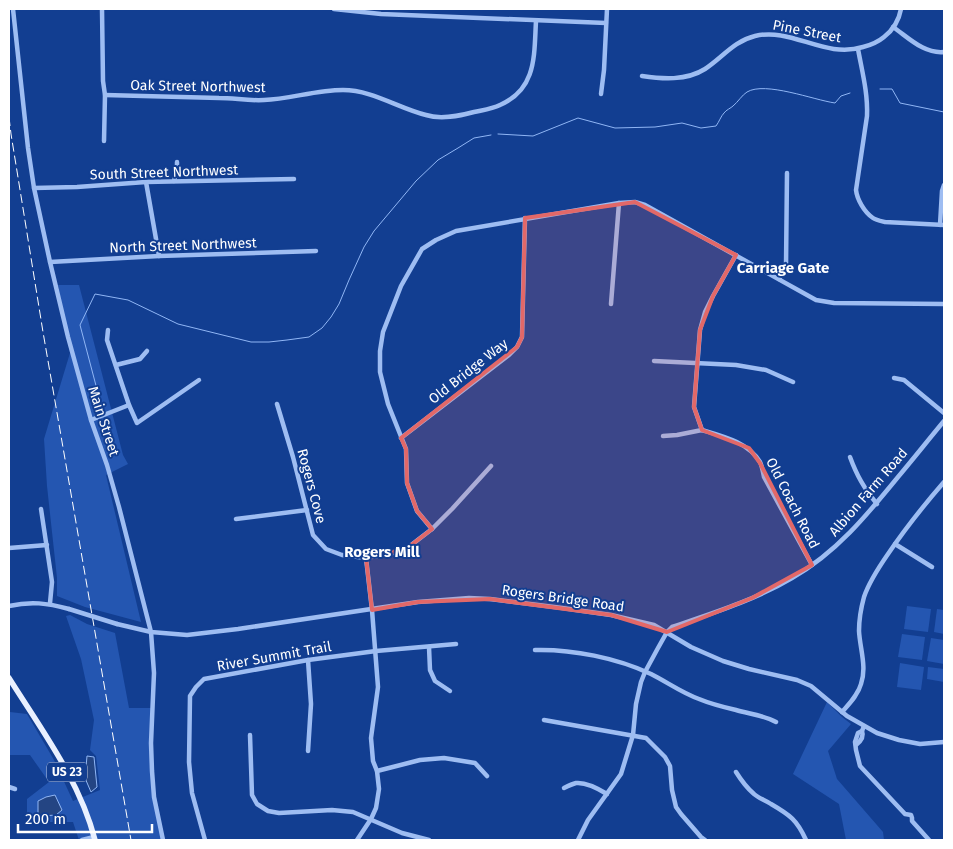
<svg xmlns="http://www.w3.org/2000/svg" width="953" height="849" viewBox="0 0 953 849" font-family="'Fira Sans',sans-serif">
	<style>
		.green { fill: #2456b1 }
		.water { fill: #244583; stroke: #90b6f5 }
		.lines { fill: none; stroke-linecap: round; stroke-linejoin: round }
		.stream { stroke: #90b6f5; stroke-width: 1 }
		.minor { stroke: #9ebdf2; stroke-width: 4.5 }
		.major { stroke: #e9f0ff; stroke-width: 5.5 }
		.rail { stroke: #fff; stroke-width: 1; stroke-dasharray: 9 4; stroke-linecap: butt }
		.minor-bridge { stroke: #9ebdf2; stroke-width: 4.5 }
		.marked { fill: #e26868; fill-opacity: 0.2; stroke: #e26868; stroke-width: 4; stroke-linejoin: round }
		.labels { text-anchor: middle; stroke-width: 4; stroke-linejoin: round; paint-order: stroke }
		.shield { fill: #123e91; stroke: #b8c5de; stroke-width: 1 }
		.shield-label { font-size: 12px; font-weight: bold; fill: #fff }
		.street-label { font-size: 14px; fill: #fff; stroke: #123e91 }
		.neighbourhood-label { font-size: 15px; font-weight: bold; fill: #fff; stroke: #123e91 }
	</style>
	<rect width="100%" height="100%" fill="#123e91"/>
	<g class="green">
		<path d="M 58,285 L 79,285 L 123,455 L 128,464 L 106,475 L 141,622 L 85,607 L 57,596 L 57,578 L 47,486 L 44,439 L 70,353 Z"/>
		<path d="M 907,606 L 931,609 L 928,632 L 904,629 Z"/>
		<path d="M 937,609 L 944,610 L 944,634 L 934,632 Z"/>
		<path d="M 70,615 L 87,624 L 115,633 L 129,708 L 151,708 L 150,760 L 163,840 L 79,840 L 73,822 L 27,822 L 27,799 L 49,782 L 30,755 L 9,755 L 10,712 L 27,714 L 54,760 L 73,801 L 100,790 L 96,756 L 90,750 L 94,720 L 81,659 L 66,616 Z"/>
		<path d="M 902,634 L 925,637 L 922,660 L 898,657 Z"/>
		<path d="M 931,638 L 944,640 L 944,664 L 927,661 Z"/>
		<path d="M 900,663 L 924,667 L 921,690 L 897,687 Z"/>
		<path d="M 928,667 L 944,669 L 944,682 L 927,679 Z"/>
		<path d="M 827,702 L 842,717 L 851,724 L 828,751 L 837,779 L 883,832 L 884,840 L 846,840 L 839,804 L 793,774 Z"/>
	</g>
	<g class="water">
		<path d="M 87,756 L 94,757 L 97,787 L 91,792 L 85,778 Z"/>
		<path d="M 55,795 L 62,810 L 56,815 L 41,816 L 38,813 L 38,801 L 46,797 Z"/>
	</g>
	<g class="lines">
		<g class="stream">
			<path d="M 880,89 L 892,89 L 900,103 L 944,112"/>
			<path d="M 498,134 L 533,136 L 578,118 L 615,128 L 655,127 L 682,123 L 701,128 L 716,126 C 719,122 721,116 724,113 C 726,110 731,108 733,106 C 738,102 742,95 747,92 C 765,81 814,100 835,103 L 841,96 L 850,93"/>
			<path d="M 99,397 L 80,325 L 95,294 L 128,300 L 178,324 L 251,342 L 269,342 L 287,340 L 309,337 L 322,328 L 331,317 L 339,304 L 349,280 L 364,247 L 374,231 L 416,181 L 438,160 L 458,148 L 474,138 L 491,135"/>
		</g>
		<g class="minor">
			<path d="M 13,9 L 28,148 L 34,188 L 50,262 L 68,337 L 91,420 L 107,465 L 119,507 L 151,632 L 154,673 L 151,743 L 152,771 L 154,797 L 163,840"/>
			<path d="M 102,9 L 103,81 L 105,95 L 104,141"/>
			<path d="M 334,9 L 381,14 L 606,23"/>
			<path d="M 893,27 C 909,38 924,54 944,52"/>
			<path d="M 858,49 C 862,71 868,93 867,116 L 856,190 C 857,199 864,212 873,218 C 876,220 881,221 885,222 L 944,225"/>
			<path d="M 642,76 C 662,79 686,81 705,69 C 722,58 734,41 755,36 C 792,27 824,59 863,47 C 871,45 878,42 884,37 C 893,30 899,20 901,9"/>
			<path d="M 601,94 L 604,70 L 607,9"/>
			<path d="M 105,95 C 143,96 181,97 219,98 C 234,98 249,101 264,100 C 290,99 316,90 343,90 C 372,90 398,108 426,115 C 441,120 459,116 474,112 C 483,110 492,109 500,105 C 537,89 534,55 536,21"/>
			<path d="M 174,181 L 177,169 L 177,162"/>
			<path d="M 146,182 L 159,256"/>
			<path d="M 34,188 L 77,187 L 146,182 L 294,179"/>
			<path d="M 940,225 L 942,191 L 944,185"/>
			<path d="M 50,262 L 159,256 L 316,251"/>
			<path d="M 779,279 L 786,267 L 787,173"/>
			<path d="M 611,304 L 619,203"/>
			<path d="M 108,330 L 107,340 L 129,405 L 137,423 L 199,380"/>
			<path d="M 654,361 L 736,365 L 766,370 L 793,382"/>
			<path d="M 116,365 L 140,359 L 147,351"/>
			<path d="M 894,378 L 904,380 L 944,413"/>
			<path d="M 277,404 L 293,457 L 313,535 L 326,549 L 342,555 L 366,558 L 393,553 L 406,549 L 432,529 L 452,509 L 491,466"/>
			<path d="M 91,420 L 129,405"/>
			<path d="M 702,430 L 694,407 L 700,330 L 705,312 L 713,296 L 736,255"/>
			<path d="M 702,430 C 722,436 748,442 760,462 C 762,466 763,472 764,477 L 812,565"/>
			<path d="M 663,436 L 677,435 L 702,430"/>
			<path d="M 401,438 L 509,355 L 517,347 L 522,337 L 525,218"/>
			<path d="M 850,457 C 857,476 864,488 877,504"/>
			<path d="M 41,509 L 52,582 L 50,603"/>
			<path d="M 236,519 L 307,510"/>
			<path d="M 432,529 L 417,511 L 407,483 L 406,449 L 388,404 L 380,372 L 380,351 L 383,332 L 401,286 L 422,249 L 436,240 L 456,231 L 619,203 L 635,202 L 645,205 L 816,300 L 834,303 L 944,304"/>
			<path d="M 895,544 L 932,567"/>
			<path d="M 9,548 L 47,545"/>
			<path d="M 9,606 C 31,601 47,603 69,609"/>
			<path d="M 117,624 L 151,632 L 187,635 L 238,629 L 418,602 L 469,598 L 490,599 L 562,608 L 611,615 L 654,625 L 691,647 L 723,661 L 749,669 L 797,680 L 811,686 L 847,716 L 877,733 L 899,740 L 920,744 L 944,742"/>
			<path d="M 429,647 L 430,670 L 435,681 L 450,691"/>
			<path d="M 535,650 C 572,649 617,658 651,674 C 667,682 682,693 699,699 C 711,704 723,707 736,710 C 750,714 763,715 776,722"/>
			<path d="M 308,660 L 311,704 L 308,751"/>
			<path d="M 842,712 C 849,704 858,695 861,684 C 867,667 860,649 859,631 C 859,620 861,608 864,597 C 869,582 879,567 888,554 C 905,529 924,505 944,482"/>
			<path d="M 544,720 L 646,738 L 665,757 L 670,766 L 672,790 L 676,807 L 681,814 L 701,837 L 705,840"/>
			<path d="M 864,726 L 862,731 L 858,733 L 855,742 L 856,750 L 860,766 L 905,814 L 911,815 L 912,818 L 912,821 L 929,840"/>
			<path d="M 250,735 L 252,795 L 257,804 L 268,811 L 279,813 L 332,810 L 353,812 L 402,833 L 429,840"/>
			<path d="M 856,745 C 861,741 864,736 862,731"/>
			<path d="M 377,771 L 420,760 L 444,758 L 475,763 L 487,776"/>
			<path d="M 736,772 C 741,780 747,788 754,794 C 758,798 765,800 771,804 C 790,815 797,820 806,840"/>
			<path d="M 9,787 L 15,789"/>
			<path d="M 564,788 C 568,786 572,784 576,783 C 586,782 599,789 607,794"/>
			<path d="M 82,840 L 94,837"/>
			<path d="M 205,840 L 192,793 L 189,762 L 190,696 L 196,687 L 204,679 L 308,660 L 376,651 L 456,644"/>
			<path d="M 357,840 L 371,819 L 376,808 L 379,789 L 377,771 L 373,761 L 371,738 L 378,687 L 372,610 L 366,558"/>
			<path d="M 578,840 L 588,820 L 621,774 L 633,735 L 636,704 L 641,682 L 645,672 L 658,648 L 667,632 L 672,627 C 713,613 755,600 792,578 C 836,553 867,515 898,477 C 914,458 929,439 944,421"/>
		</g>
		<path class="major" d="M 9,678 C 41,729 80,781 95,840"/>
		<path class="rail" d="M 9,117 L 11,134 L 43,332 L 131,840"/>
		<path class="minor-bridge" d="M 69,609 L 117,624"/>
	</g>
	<path class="marked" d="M 635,202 L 736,255 L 713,296 L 700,330 L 694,407 L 702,430 L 749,448 L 760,463 L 812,565 L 752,598 L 667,632 L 611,615 L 490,599 L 418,602 L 372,610 L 366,558 L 406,549 L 432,529 L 417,511 L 407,483 L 406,449 L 401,438 L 517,347 L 522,337 L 525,218 Z"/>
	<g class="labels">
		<rect class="shield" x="47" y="762.5" width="40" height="19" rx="4"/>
		<g class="shield-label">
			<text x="67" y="776">US 23</text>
		</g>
		<g class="street-label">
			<text transform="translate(807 31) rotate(11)" y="5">Pine Street</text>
			<text transform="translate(198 86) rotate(1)" y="5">Oak Street Northwest</text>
			<text transform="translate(164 172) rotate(-2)" y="5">South Street Northwest</text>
			<text transform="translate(183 245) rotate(-2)" y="5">North Street Northwest</text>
			<text transform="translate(468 371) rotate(-38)" y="5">Old Bridge Way</text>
			<text transform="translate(104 421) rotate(72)" y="5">Main Street</text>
			<text transform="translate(312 486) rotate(75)" y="5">Rogers Cove</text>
			<text transform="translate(868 492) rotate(-49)" y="5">Albion Farm Road</text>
			<text transform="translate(793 503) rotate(63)" y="5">Old Coach Road</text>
			<text transform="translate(563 598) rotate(8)" y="5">Rogers Bridge Road</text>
			<text transform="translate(274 656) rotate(-10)" y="5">River Summit Trail</text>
		</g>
		<g class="neighbourhood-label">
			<text x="783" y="273">Carriage Gate</text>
			<text x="382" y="557">Rogers Mill</text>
		</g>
	</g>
	<rect width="953" height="849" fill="none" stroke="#ffffff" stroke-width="20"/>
	<path d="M18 824v8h134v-8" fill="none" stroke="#ffffff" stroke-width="2.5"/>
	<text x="25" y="824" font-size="15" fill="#ffffff" stroke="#123e91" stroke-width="4" paint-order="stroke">200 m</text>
</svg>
